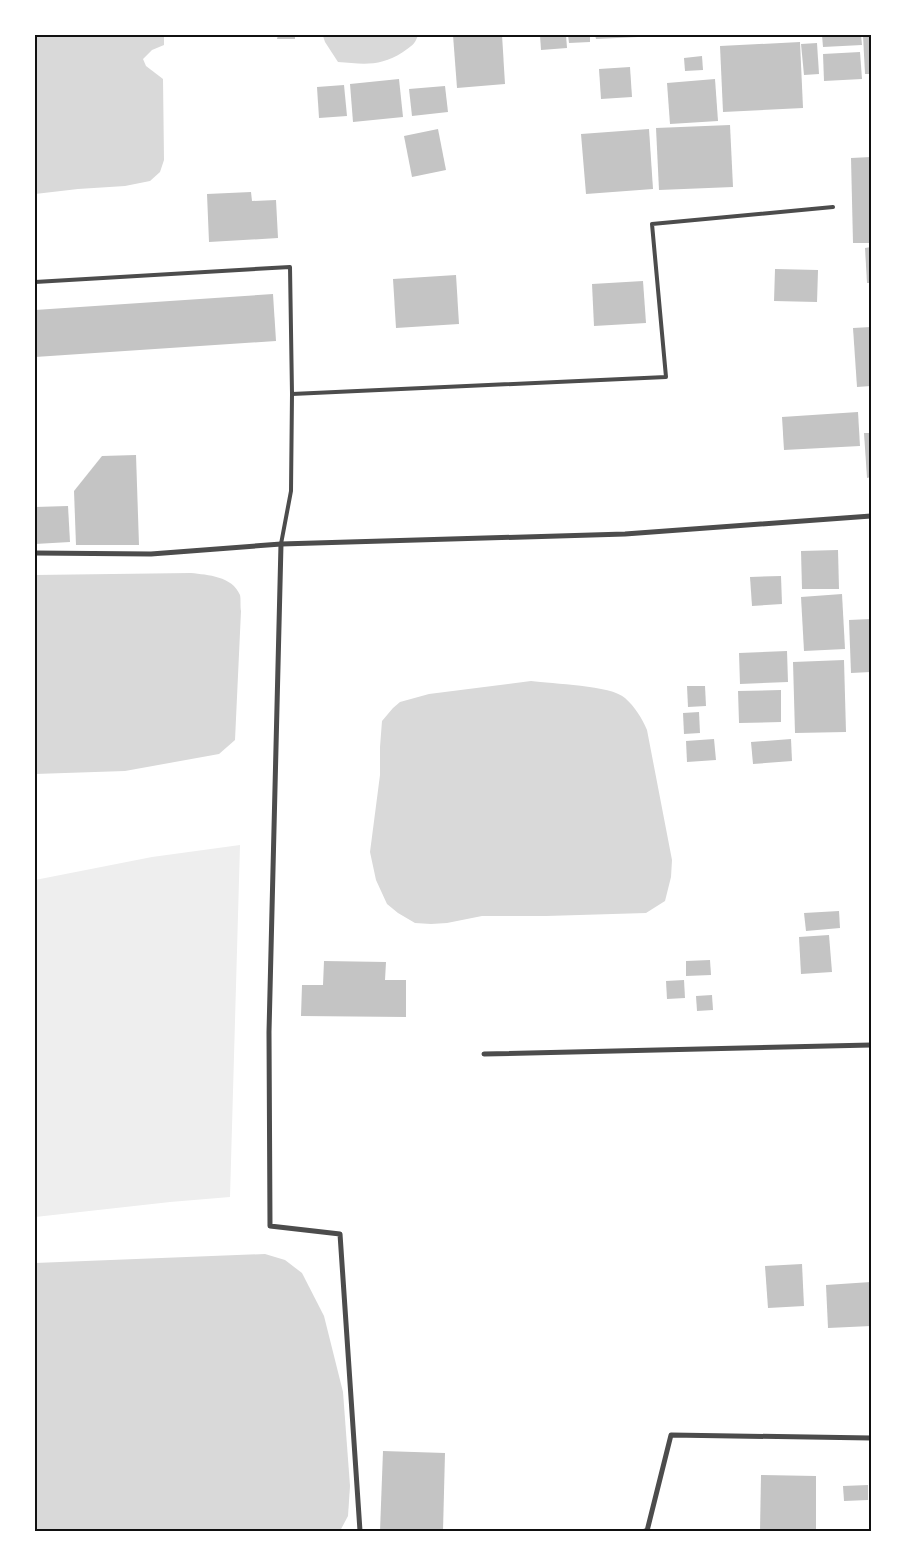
<svg xmlns="http://www.w3.org/2000/svg" width="906" height="1566" viewBox="0 0 906 1566" font-family="'Asap Condensed',sans-serif">
	<style>
		.green { fill: #eee }
		.water { fill: #d9d9d9 }
		.building { fill: #c4c4c4 }
		.lines { fill: none; stroke-linecap: round; stroke-linejoin: round }
		.service { stroke: #4c4c4c; stroke-width: 4 }
		.minor { stroke: #4c4c4c; stroke-width: 5 }
		.neatline { fill: none; stroke: #111; stroke-width: 2 }
	</style>
	<rect width="100%" height="100%" fill="#fff"/>
	<path class="green" d="M 240,845 L 230,1197 L 170,1202 L 35,1217 L 35,880 L 152,857 Z"/>
	<g class="water">
		<path d="M 35,35 L 164,35 L 164,45 L 152,50 L 143,59 L 146,66 L 163,79 L 164,160 L 160,172 L 150,181 L 125,186 L 78,189 L 35,194 Z"/>
		<path d="M 418,35 C 415,45 411,46 403,52 C 380,67 363,64 338,62 L 325,42 L 323,36 Z"/>
		<path d="M 191,573 C 208,575 232,576 240,595 C 241,599 240,606 241,611 L 235,740 L 219,754 L 125,771 L 35,774 L 35,575 Z"/>
		<path d="M 531,681 C 552,684 611,685 625,698 C 635,707 642,718 647,730 L 672,860 L 671,877 L 665,901 L 646,913 L 546,916 L 482,916 L 447,923 L 431,924 L 415,923 L 398,913 L 387,904 L 376,880 L 370,852 L 380,775 L 380,747 L 382,721 L 393,708 L 400,702 L 429,694 Z"/>
		<path d="M 265,1254 L 285,1260 L 302,1273 L 324,1316 L 343,1392 L 350,1486 L 348,1516 L 340,1531 L 35,1531 L 35,1263 Z"/>
	</g>
	<g class="building">
		<path d="M 278,35 L 295,35 L 295,39 L 277,39 Z"/>
		<path d="M 453,35 L 502,35 L 505,84 L 457,88 Z"/>
		<path d="M 540,35 L 566,35 L 567,48 L 541,50 Z"/>
		<path d="M 568,35 L 590,35 L 590,42 L 569,43 Z"/>
		<path d="M 595,35 L 638,35 L 638,37 L 596,39 Z"/>
		<path d="M 822,35 L 861,35 L 862,45 L 823,47 Z"/>
		<path d="M 863,35 L 871,35 L 871,74 L 865,74 Z"/>
		<path d="M 800,42 L 803,108 L 723,112 L 720,46 Z"/>
		<path d="M 817,43 L 819,74 L 804,75 L 801,44 Z"/>
		<path d="M 860,52 L 862,79 L 824,81 L 823,54 Z"/>
		<path d="M 702,56 L 703,70 L 685,71 L 684,58 Z"/>
		<path d="M 630,67 L 632,97 L 601,99 L 599,69 Z"/>
		<path d="M 399,79 L 403,117 L 353,122 L 350,84 Z"/>
		<path d="M 715,79 L 718,121 L 670,124 L 667,83 Z"/>
		<path d="M 344,85 L 347,116 L 319,118 L 317,87 Z"/>
		<path d="M 445,86 L 448,112 L 412,116 L 409,89 Z"/>
		<path d="M 730,125 L 733,187 L 659,190 L 656,128 Z"/>
		<path d="M 438,129 L 446,170 L 412,177 L 404,136 Z"/>
		<path d="M 649,129 L 653,189 L 586,194 L 581,134 Z"/>
		<path d="M 871,157 L 871,243 L 853,243 L 851,158 Z"/>
		<path d="M 251,192 L 252,201 L 276,200 L 278,238 L 209,242 L 207,194 Z"/>
		<path d="M 871,247 L 871,283 L 867,283 L 865,248 Z"/>
		<path d="M 775,269 L 818,270 L 817,302 L 774,301 Z"/>
		<path d="M 456,275 L 459,324 L 396,328 L 393,279 Z"/>
		<path d="M 643,281 L 646,323 L 594,326 L 592,284 Z"/>
		<path d="M 273,294 L 276,341 L 35,357 L 35,310 Z"/>
		<path d="M 871,327 L 871,386 L 857,387 L 853,328 Z"/>
		<path d="M 858,412 L 860,446 L 784,450 L 782,417 Z"/>
		<path d="M 864,433 L 871,433 L 871,477 L 867,478 Z"/>
		<path d="M 136,455 L 139,545 L 76,545 L 74,491 L 102,456 Z"/>
		<path d="M 68,506 L 70,542 L 35,544 L 35,507 Z"/>
		<path d="M 838,550 L 839,589 L 802,589 L 801,551 Z"/>
		<path d="M 781,576 L 782,604 L 752,606 L 750,577 Z"/>
		<path d="M 842,594 L 845,649 L 804,651 L 801,597 Z"/>
		<path d="M 871,619 L 871,672 L 851,673 L 849,620 Z"/>
		<path d="M 787,651 L 788,682 L 740,684 L 739,653 Z"/>
		<path d="M 844,660 L 846,732 L 795,733 L 793,662 Z"/>
		<path d="M 687,686 L 705,686 L 706,706 L 688,707 Z"/>
		<path d="M 781,690 L 781,722 L 739,723 L 738,691 Z"/>
		<path d="M 699,712 L 700,733 L 684,734 L 683,713 Z"/>
		<path d="M 714,739 L 716,760 L 687,762 L 686,741 Z"/>
		<path d="M 791,739 L 792,761 L 753,764 L 751,742 Z"/>
		<path d="M 839,911 L 840,928 L 806,931 L 804,913 Z"/>
		<path d="M 829,935 L 832,972 L 801,974 L 799,937 Z"/>
		<path d="M 710,960 L 711,975 L 686,976 L 686,961 Z"/>
		<path d="M 324,961 L 386,962 L 385,980 L 406,980 L 406,1017 L 301,1016 L 302,985 L 323,985 Z"/>
		<path d="M 684,980 L 685,998 L 667,999 L 666,981 Z"/>
		<path d="M 712,995 L 713,1010 L 697,1011 L 696,996 Z"/>
		<path d="M 802,1264 L 804,1306 L 768,1308 L 765,1266 Z"/>
		<path d="M 871,1282 L 871,1326 L 828,1328 L 826,1285 Z"/>
		<path d="M 383,1451 L 445,1453 L 443,1531 L 380,1531 Z"/>
		<path d="M 761,1475 L 816,1476 L 816,1531 L 760,1531 Z"/>
		<path d="M 868,1485 L 868,1500 L 844,1501 L 843,1486 Z"/>
	</g>
	<g class="lines">
		<g class="service">
			<path d="M 35,282 L 290,267 L 292,394 L 666,377 L 652,224 L 833,207"/>
			<path d="M 281,544 L 291,491 L 292,394"/>
		</g>
		<g class="minor">
			<path d="M 281,544 L 269,1032 L 270,1226 L 340,1234 L 360,1531"/>
			<path d="M 35,553 L 151,554 L 281,544 L 625,534 L 871,516"/>
			<path d="M 484,1054 L 871,1045"/>
			<path d="M 645,1531 L 647,1531 L 671,1435 L 871,1438"/>
		</g>
	</g>
	<rect width="906" height="1566" fill="none" stroke="#ffffff" stroke-width="72"/>
	<rect x="36" y="36" width="834" height="1494" class="neatline"/>
</svg>
